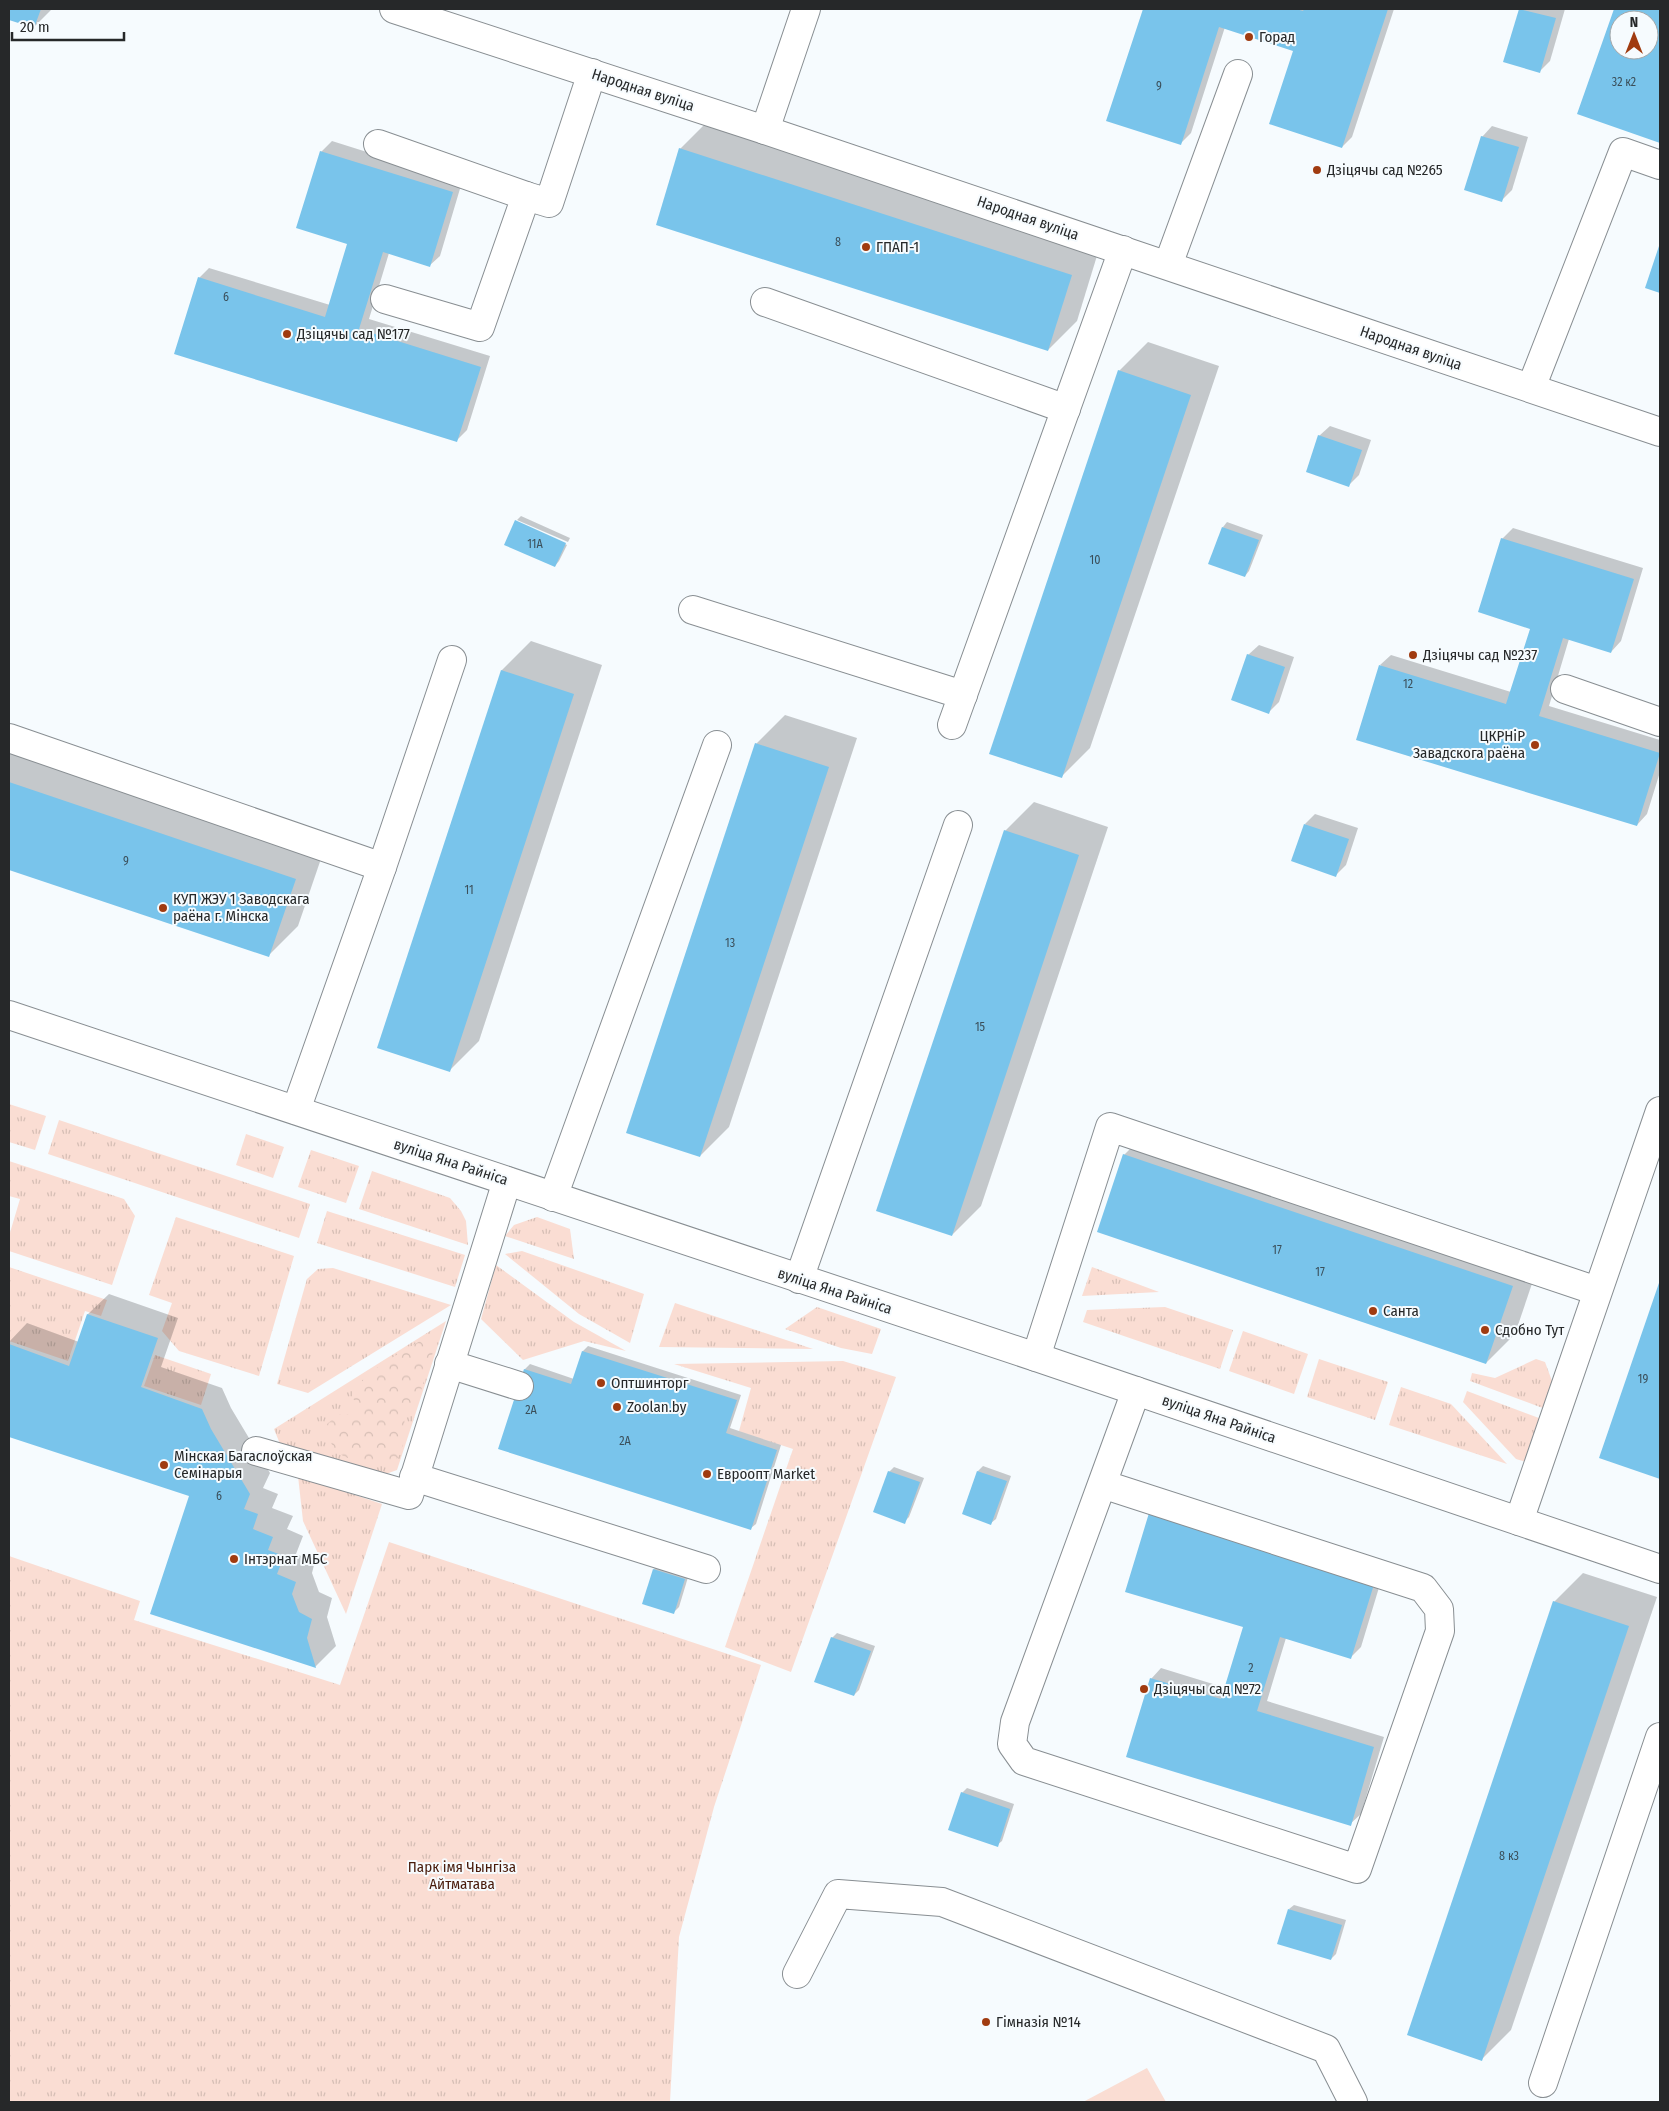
<svg xmlns="http://www.w3.org/2000/svg" width="1669" height="2111" viewBox="0 0 1669 2111" font-family="'Fira Sans Condensed',sans-serif">
	<style>
		.grass { fill: url(#grass-tufts) }
		.forest { fill: url(#forest-crowns) }
		.garden { fill: #faddd3 }
		.shadow { fill: #0003; fill-rule: evenodd }
		.building { fill: #79c4eb; fill-rule: evenodd }
		.lines { fill: none; stroke-linecap: round; stroke-linejoin: round }
		.minor-casing { stroke: #888e92; stroke-width: 30 }
		.minor { stroke: #fff; stroke-width: 28 }
		.poi-dot { fill: #a03b10; stroke: #f6fbfe; stroke-width: 2 }
		.labels { text-anchor: middle; stroke-width: 4; stroke-linejoin: round; paint-order: stroke }
		.number-label { font-size: 12px; fill: #3b4f5a }
		.poi-label { font-size: 15px; fill: #262829; stroke: #f6fbfe; text-anchor: start }
		.street-label { font-size: 15px; fill: #262829; stroke: #f6fbfe }
		.park-label { font-size: 15px; fill: #481b0b; stroke: #f6fbfe }
	</style>
	<defs>
		<pattern id="grass-tufts" width="24" height="20" patternUnits="userSpaceOnUse" patternTransform="scale(1.25)"><rect width="24" height="20" fill="#faddd3"/><path d="M3 7l-1-3M5 7V3M7 7l1-3M15 17l-1-3M17 17v-4M19 17l1-3" fill="none" stroke="#d6beb5"/></pattern>
		<pattern id="forest-crowns" width="20" height="18" patternUnits="userSpaceOnUse" patternTransform="scale(1.25)"><rect width="20" height="18" fill="#faddd3"/><path d="M2 6a3 3 0 1 1 6 0M12 15a3 3 0 1 1 6 0" fill="none" stroke="#d6beb5"/></pattern>
	</defs>
	<rect width="100%" height="100%" fill="#f6fbfe"/>
	<g class="grass">
		<path d="M 9,1104 L 46,1116 L 35,1150 L 9,1142 Z"/>
		<path d="M 59,1120 L 310,1204 L 299,1238 L 48,1154 Z"/>
		<path d="M 246,1134 L 284,1147 L 273,1178 L 236,1165 Z"/>
		<path d="M 311,1150 L 359,1166 L 346,1203 L 298,1187 Z"/>
		<path d="M 9,1161 L 124,1199 L 135,1216 L 112,1285 L 9,1251 L 9,1236 L 20,1199 L 9,1196 Z"/>
		<path d="M 372,1171 L 450,1198 L 461,1211 L 466,1221 L 468,1245 L 359,1209 Z"/>
		<path d="M 327,1211 L 465,1255 L 455,1287 L 317,1243 Z"/>
		<path d="M 176,1217 L 294,1256 L 259,1376 L 179,1351 L 162,1331 L 172,1303 L 149,1295 Z"/>
		<path d="M 537,1217 L 570,1229 L 574,1259 L 505,1236 L 514,1225 Z"/>
		<path d="M 522,1251 L 644,1294 L 630,1343 L 579,1314 L 505,1254 Z"/>
		<path d="M 496,1265 L 574,1322 L 626,1351 L 584,1341 L 523,1360 L 481,1319 Z"/>
		<path d="M 9,1267 L 107,1300 L 101,1316 L 85,1311 L 68,1361 L 9,1341 Z"/>
		<path d="M 1092,1267 L 1159,1292 L 1082,1296 Z"/>
		<path d="M 333,1268 L 451,1305 L 308,1393 L 277,1384 L 307,1279 L 318,1269 Z"/>
		<path d="M 675,1303 L 813,1349 L 659,1347 Z"/>
		<path d="M 817,1307 L 881,1329 L 872,1354 L 841,1348 L 785,1329 Z"/>
		<path d="M 1165,1307 L 1233,1330 L 1220,1369 L 1083,1322 L 1087,1310 Z"/>
		<path d="M 446,1321 L 397,1470 L 383,1475 L 280,1444 L 274,1429 Z"/>
		<path d="M 1243,1331 L 1308,1354 L 1294,1394 L 1229,1371 Z"/>
		<path d="M 155,1355 L 211,1374 L 201,1405 L 144,1386 Z"/>
		<path d="M 1319,1359 L 1388,1382 L 1375,1420 L 1307,1397 Z"/>
		<path d="M 1536,1359 L 1545,1362 L 1552,1381 L 1548,1410 L 1470,1381 L 1472,1373 L 1495,1378 Z"/>
		<path d="M 843,1361 L 896,1377 L 791,1672 L 725,1647 L 793,1449 L 739,1431 L 751,1388 L 674,1364 Z"/>
		<path d="M 1401,1387 L 1451,1404 L 1507,1464 L 1389,1425 Z"/>
		<path d="M 1467,1391 L 1547,1421 L 1533,1464 L 1516,1459 L 1463,1402 Z"/>
		<path d="M 298,1476 L 382,1504 L 346,1614 L 303,1521 Z"/>
		<path d="M 389,1542 L 761,1665 L 714,1807 L 679,1937 L 670,2102 L 9,2102 L 9,1556 L 140,1601 L 134,1620 L 340,1685 Z"/>
	</g>
	<path class="forest" d="M 420,1341 L 427,1341 L 429,1350 L 433,1352 L 416,1407 L 404,1417 C 406,1432 404,1457 390,1466 C 381,1458 376,1459 366,1464 C 340,1456 330,1454 327,1424 L 339,1414 L 351,1414 L 357,1408 L 352,1395 C 367,1369 396,1356 420,1341 Z"/>
	<path class="garden" d="M 1147,2068 L 1166,2102 L 1083,2102 Z"/>
	<g class="shadow">
		<path d="M 9,9 L 52,9 L 34,27 L 9,19 Z"/>
		<path d="M 1144,9 L 1394,9 L 1352,137 L 1342,147 L 1294,50 L 1225,27 L 1191,133 L 1181,143 L 1108,120 Z"/>
		<path d="M 1520,9 L 1565,9 L 1550,61 L 1540,71 L 1505,61 Z"/>
		<path d="M 1615,9 L 1660,9 L 1660,142 L 1579,113 ZM 1619,20 L 1649,20 L 1649,50 L 1619,50 Z"/>
		<path d="M 709,120 L 1100,246 L 1077,321 L 1048,350 L 680,149 Z"/>
		<path d="M 1492,126 L 1528,137 L 1512,190 L 1502,200 L 1482,137 Z"/>
		<path d="M 332,141 L 462,182 L 440,256 L 429,266 L 389,253 L 369,319 L 490,356 L 467,430 L 457,440 L 199,278 L 209,268 L 330,305 L 349,243 L 321,152 Z"/>
		<path d="M 1148,342 L 1219,366 L 1090,748 L 1061,777 L 1119,371 Z"/>
		<path d="M 1330,426 L 1371,440 L 1359,475 L 1349,485 L 1319,436 Z"/>
		<path d="M 521,516 L 570,538 L 568,542 L 517,520 Z"/>
		<path d="M 517,522 L 567,545 L 559,561 L 555,566 Z"/>
		<path d="M 1227,522 L 1263,535 L 1249,571 L 1245,576 L 1223,527 Z"/>
		<path d="M 1513,528 L 1643,568 L 1621,641 L 1611,652 L 1569,639 L 1549,706 L 1660,740 L 1660,772 L 1647,814 L 1637,825 L 1380,665 L 1391,655 L 1511,692 L 1531,628 L 1502,539 Z"/>
		<path d="M 531,641 L 602,665 L 479,1041 L 450,1070 L 502,670 Z"/>
		<path d="M 1259,645 L 1294,657 L 1279,702 L 1269,712 L 1248,655 Z"/>
		<path d="M 785,715 L 857,738 L 729,1127 L 700,1156 L 756,744 Z"/>
		<path d="M 9,744 L 324,850 L 298,926 L 269,955 L 9,868 Z"/>
		<path d="M 1034,802 L 1108,827 L 981,1206 L 952,1235 L 1005,831 Z"/>
		<path d="M 1315,814 L 1358,828 L 1346,865 L 1336,875 L 1305,824 Z"/>
		<path d="M 1153,1126 L 1541,1257 L 1515,1334 L 1486,1363 L 1124,1155 Z"/>
		<path d="M 1660,1283 L 1660,1477 L 1600,1457 Z"/>
		<path d="M 109,1294 L 178,1318 L 161,1367 L 222,1388 L 231,1408 L 270,1473 L 263,1488 L 278,1494 L 272,1508 L 293,1516 L 287,1529 L 303,1536 L 296,1554 L 315,1561 L 312,1573 L 319,1592 L 332,1598 L 327,1617 L 336,1646 L 315,1667 L 190,1495 L 9,1435 L 9,1342 L 27,1323 L 79,1342 L 88,1314 Z"/>
		<path d="M 588,1346 L 741,1395 L 730,1428 L 781,1445 L 756,1524 L 751,1528 L 500,1448 L 525,1369 L 530,1364 L 574,1379 L 583,1351 Z"/>
		<path d="M 983,1466 L 1011,1476 L 996,1519 L 991,1523 L 963,1513 L 978,1471 Z"/>
		<path d="M 894,1467 L 924,1478 L 909,1517 L 904,1522 L 889,1472 Z"/>
		<path d="M 659,1564 L 689,1574 L 679,1607 L 674,1612 L 644,1603 L 654,1569 Z"/>
		<path d="M 1384,1571 L 1361,1647 L 1351,1657 L 1286,1638 L 1267,1701 L 1384,1737 L 1361,1814 L 1350,1824 L 1151,1679 L 1161,1668 L 1226,1688 L 1245,1627 Z"/>
		<path d="M 1583,1573 L 1657,1597 L 1511,2030 L 1482,2059 L 1554,1602 Z"/>
		<path d="M 837,1633 L 875,1646 L 859,1690 L 854,1695 L 832,1638 Z"/>
		<path d="M 967,1788 L 1014,1804 L 1002,1841 L 997,1845 L 962,1793 Z"/>
		<path d="M 1294,1905 L 1346,1920 L 1336,1954 L 1331,1959 L 1289,1909 Z"/>
	</g>
	<g class="building">
		<path d="M 9,9 L 41,9 L 34,28 L 9,20 Z"/>
		<path d="M 1143,9 L 1296,9 L 1303,11 L 1304,9 L 1388,9 L 1342,148 L 1269,124 L 1293,51 L 1219,27 L 1181,145 L 1106,121 Z"/>
		<path d="M 1519,9 L 1556,18 L 1540,73 L 1503,62 Z"/>
		<path d="M 1614,9 L 1660,9 L 1660,143 L 1577,114 ZM 1619,20 L 1649,20 L 1649,50 L 1619,50 Z"/>
		<path d="M 1481,136 L 1519,147 L 1502,202 L 1464,190 Z"/>
		<path d="M 679,148 L 1072,275 L 1048,351 L 656,225 Z"/>
		<path d="M 320,151 L 453,192 L 430,267 L 383,252 L 359,329 L 481,367 L 457,442 L 174,354 L 198,277 L 325,317 L 347,244 L 296,228 Z"/>
		<path d="M 1660,243 L 1660,293 L 1645,288 Z"/>
		<path d="M 1118,370 L 1191,395 L 1062,778 L 989,754 Z"/>
		<path d="M 1318,435 L 1362,450 L 1349,487 L 1306,472 Z"/>
		<path d="M 515,520 L 566,543 L 555,567 L 504,545 Z"/>
		<path d="M 1222,527 L 1259,540 L 1245,577 L 1208,564 Z"/>
		<path d="M 1501,538 L 1634,579 L 1611,653 L 1563,638 L 1539,716 L 1660,753 L 1637,826 L 1356,740 L 1379,665 L 1506,704 L 1530,629 L 1478,612 Z"/>
		<path d="M 1247,654 L 1285,667 L 1269,714 L 1231,700 Z"/>
		<path d="M 501,670 L 574,694 L 450,1072 L 377,1048 Z"/>
		<path d="M 755,743 L 829,767 L 700,1157 L 626,1133 Z"/>
		<path d="M 9,782 L 296,879 L 269,957 L 9,870 Z"/>
		<path d="M 1304,824 L 1349,839 L 1336,877 L 1291,861 Z"/>
		<path d="M 1004,830 L 1079,855 L 952,1236 L 876,1211 Z"/>
		<path d="M 1123,1154 L 1513,1286 L 1486,1364 L 1097,1232 Z"/>
		<path d="M 1660,1280 L 1660,1479 L 1599,1458 Z"/>
		<path d="M 87,1314 L 158,1338 L 141,1387 L 202,1409 L 211,1429 L 250,1494 L 244,1509 L 258,1514 L 253,1529 L 273,1537 L 268,1550 L 284,1556 L 277,1574 L 296,1582 L 292,1594 L 299,1612 L 312,1619 L 307,1638 L 316,1668 L 150,1614 L 189,1496 L 9,1437 L 9,1344 L 69,1366 Z"/>
		<path d="M 582,1351 L 737,1400 L 726,1433 L 777,1450 L 751,1530 L 498,1449 L 524,1369 L 571,1384 Z"/>
		<path d="M 888,1471 L 920,1482 L 905,1524 L 873,1512 Z"/>
		<path d="M 977,1471 L 1007,1481 L 991,1525 L 962,1514 Z"/>
		<path d="M 1149,1513 L 1375,1581 L 1351,1659 L 1280,1637 L 1257,1711 L 1374,1747 L 1351,1826 L 1126,1757 L 1150,1678 L 1221,1699 L 1243,1627 L 1125,1592 Z"/>
		<path d="M 653,1569 L 685,1579 L 674,1614 L 642,1604 Z"/>
		<path d="M 1553,1601 L 1629,1626 L 1482,2061 L 1407,2035 Z"/>
		<path d="M 831,1637 L 871,1651 L 854,1696 L 814,1682 Z"/>
		<path d="M 961,1792 L 1010,1809 L 998,1847 L 948,1830 Z"/>
		<path d="M 1288,1909 L 1342,1925 L 1331,1960 L 1277,1944 Z"/>
	</g>
	<g class="lines">
		<g class="minor-casing">
			<g id="minor">
				<path d="M 394,9 L 765,130 L 1660,432"/>
				<path d="M 765,130 L 806,9"/>
				<path d="M 378,144 L 526,196 L 480,327 L 385,299"/>
				<path d="M 526,196 L 549,203 L 592,73"/>
				<path d="M 1168,265 L 1238,74"/>
				<path d="M 765,302 L 1066,409"/>
				<path d="M 1531,388 L 1623,152 L 1660,165"/>
				<path d="M 693,610 L 963,695"/>
				<path d="M 1565,689 L 1660,722"/>
				<path d="M 952,725 L 1123,250"/>
				<path d="M 9,738 L 382,867 L 296,1110"/>
				<path d="M 382,867 L 452,660"/>
				<path d="M 9,1015 L 1036,1357 L 1660,1569"/>
				<path d="M 553,1197 L 717,745"/>
				<path d="M 799,1279 L 958,825"/>
				<path d="M 1036,1357 L 1110,1127 L 1597,1291"/>
				<path d="M 449,1364 L 519,1386"/>
				<path d="M 256,1451 L 409,1495 L 507,1181"/>
				<path d="M 414,1477 L 706,1569"/>
				<path d="M 1102,1484 L 1423,1588 L 1439,1609 L 1440,1631 L 1357,1869 L 1024,1761 L 1012,1744 L 1015,1722 L 1102,1484 L 1136,1391"/>
				<path d="M 1519,1521 L 1660,1111"/>
				<path d="M 797,1974 L 838,1894 L 942,1902 L 1326,2049 L 1353,2102"/>
				<path d="M 1543,2083 L 1660,1737"/>
			</g>
		</g>
		<use href="#minor" class="minor"/>
	</g>
	<g class="poi-dot">
		<circle cx="1249" cy="37" r="5"/>
		<circle cx="1317" cy="170" r="5"/>
		<circle cx="866" cy="247" r="5"/>
		<circle cx="287" cy="334" r="5"/>
		<circle cx="1413" cy="655" r="5"/>
		<circle cx="1535" cy="745" r="5"/>
		<circle cx="163" cy="908" r="5"/>
		<circle cx="1373" cy="1311" r="5"/>
		<circle cx="1485" cy="1330" r="5"/>
		<circle cx="601" cy="1383" r="5"/>
		<circle cx="617" cy="1407" r="5"/>
		<circle cx="164" cy="1465" r="5"/>
		<circle cx="707" cy="1474" r="5"/>
		<circle cx="234" cy="1559" r="5"/>
		<circle cx="1144" cy="1689" r="5"/>
		<circle cx="986" cy="2022" r="5"/>
	</g>
	<g class="labels">
		<g class="number-label">
			<text x="1624" y="86">32 к2</text>
			<text x="1159" y="90">9</text>
			<text x="838" y="246">8</text>
			<text x="226" y="301">6</text>
			<text x="535" y="548">11А</text>
			<text x="1095" y="564">10</text>
			<text x="1408" y="688">12</text>
			<text x="126" y="865">9</text>
			<text x="469" y="894">11</text>
			<text x="730" y="947">13</text>
			<text x="980" y="1031">15</text>
			<text x="1277" y="1254">17</text>
			<text x="1320" y="1276">17</text>
			<text x="1643" y="1383">19</text>
			<text x="531" y="1414">2А</text>
			<text x="625" y="1445">2А</text>
			<text x="219" y="1500">6</text>
			<text x="1251" y="1672">2</text>
			<text x="1509" y="1860">8 к3</text>
		</g>
		<g class="poi-label">
			<text x="1259" y="42">Горад</text>
			<text x="1327" y="175">Дзіцячы сад №265</text>
			<text x="876" y="252">ГПАП-1</text>
			<text x="297" y="339">Дзіцячы сад №177</text>
			<text x="1423" y="660">Дзіцячы сад №237</text>
			<text x="1525" y="741" text-anchor="end">ЦКРНіР<tspan x="1525" dy="17">Завадскога раёна</tspan></text>
			<text x="173" y="904">КУП ЖЭУ 1 Заводскага<tspan x="173" dy="17">раёна г. Мінска</tspan></text>
			<text x="1383" y="1316">Санта</text>
			<text x="1495" y="1335">Сдобно Тут</text>
			<text x="611" y="1388">Оптшинторг</text>
			<text x="627" y="1412">Zoolan.by</text>
			<text x="174" y="1461">Мінская Багаслоўская<tspan x="174" dy="17">Семінарыя</tspan></text>
			<text x="717" y="1479">Евроопт Market</text>
			<text x="244" y="1564">Інтэрнат МБС</text>
			<text x="1154" y="1694">Дзіцячы сад №72</text>
			<text x="996" y="2027">Гімназія №14</text>
		</g>
		<g class="street-label">
			<text transform="translate(643 90) rotate(18)" y="5">Народная вуліца</text>
			<text transform="translate(1028 218) rotate(19)" y="5">Народная вуліца</text>
			<text transform="translate(1411 348) rotate(19)" y="5">Народная вуліца</text>
			<text transform="translate(451 1162) rotate(18)" y="5">вуліца Яна Райніса</text>
			<text transform="translate(835 1291) rotate(18)" y="5">вуліца Яна Райніса</text>
			<text transform="translate(1219 1419) rotate(19)" y="5">вуліца Яна Райніса</text>
		</g>
		<g class="park-label">
			<text x="462" y="1872">Парк імя Чынгіза<tspan x="462" dy="17">Айтматава</tspan></text>
		</g>
	</g>
	<rect width="1669" height="2111" fill="none" stroke="#262829" stroke-width="20"/>
	<g transform="translate(1634 35)"><circle r="24" fill="#f6fbfe" stroke="#a3a7a9"/>
	<path d="M0-4L9 19L0 12L-9 19Z" fill="#a03b10"/>
	<text y="-8" font-size="14" font-weight="bold" text-anchor="middle" fill="#262829">N</text>
	</g>
	<path d="M12 32v8h112v-8" fill="none" stroke="#262829" stroke-width="2.5"/>
	<text x="20" y="32" font-size="15" fill="#262829" stroke="#f6fbfe" stroke-width="4" paint-order="stroke">20 m</text>
</svg>
